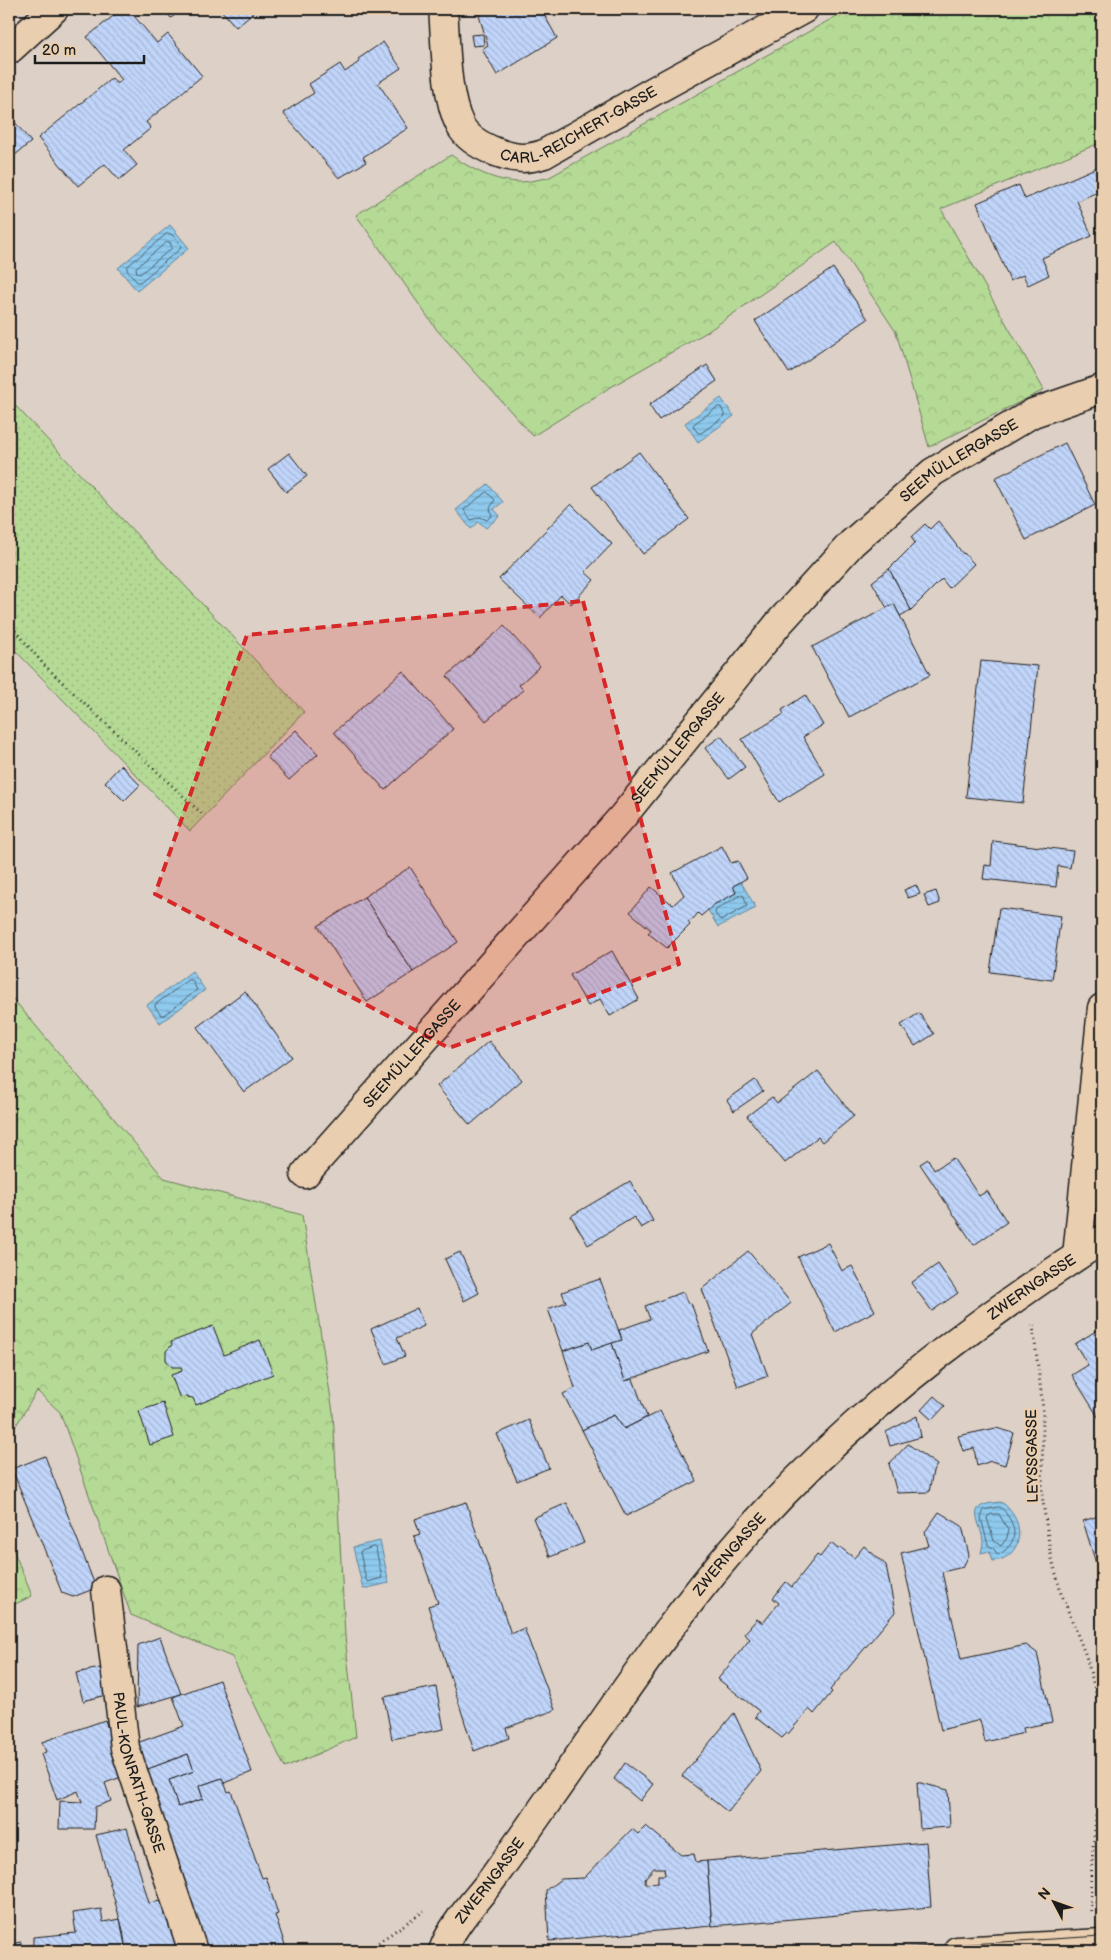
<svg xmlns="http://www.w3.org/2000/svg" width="1111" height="1960" viewBox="0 0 1111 1960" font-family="'Balsamiq Sans',sans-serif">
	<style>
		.grass { fill: url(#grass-dots); stroke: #687b58 }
		.forest { fill: url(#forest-crowns); stroke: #687b58 }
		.water { fill: url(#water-rules); stroke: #60849a }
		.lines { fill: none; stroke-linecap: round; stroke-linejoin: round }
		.shore { stroke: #4a6270; stroke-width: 1 }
		.building { fill: url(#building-back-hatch); stroke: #1c1c1c; fill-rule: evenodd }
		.minor-casing { stroke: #1c1c1c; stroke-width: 31 }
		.major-casing { stroke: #1c1c1c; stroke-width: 31 }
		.path { stroke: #1c1c1c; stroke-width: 3; stroke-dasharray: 1 4; stroke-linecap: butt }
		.minor { stroke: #e9ceb0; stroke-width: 28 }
		.major { stroke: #e9ceb0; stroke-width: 28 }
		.tram { stroke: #1c1c1c; stroke-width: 1 }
		.marked { fill: #d62828; fill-opacity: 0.2; stroke: #d62828; stroke-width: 4; stroke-dasharray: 10 6; stroke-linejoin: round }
		.labels { text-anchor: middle; stroke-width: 5; stroke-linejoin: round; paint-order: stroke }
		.street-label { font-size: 15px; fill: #1c1c1c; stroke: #e9ceb0 }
	</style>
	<defs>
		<pattern id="grass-dots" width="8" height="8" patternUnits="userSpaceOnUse" patternTransform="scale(1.25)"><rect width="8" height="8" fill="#b5da95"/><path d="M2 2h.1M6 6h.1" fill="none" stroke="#9bba80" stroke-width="1.8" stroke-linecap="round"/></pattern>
		<pattern id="forest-crowns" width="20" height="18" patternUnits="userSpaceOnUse" patternTransform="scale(1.25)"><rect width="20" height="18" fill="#b5da95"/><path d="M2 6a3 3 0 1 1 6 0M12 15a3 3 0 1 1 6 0" fill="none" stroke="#9bba80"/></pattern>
		<pattern id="water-rules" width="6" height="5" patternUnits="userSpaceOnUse" patternTransform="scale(1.25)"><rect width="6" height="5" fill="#8ecaee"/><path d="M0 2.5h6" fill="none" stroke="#7aadcc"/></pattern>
		<pattern id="building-back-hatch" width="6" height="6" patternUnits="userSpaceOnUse" patternTransform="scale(1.25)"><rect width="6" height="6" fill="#c1d5fa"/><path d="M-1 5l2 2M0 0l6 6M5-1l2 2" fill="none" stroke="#a5b6d6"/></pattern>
	</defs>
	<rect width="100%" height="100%" fill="#ddd0c6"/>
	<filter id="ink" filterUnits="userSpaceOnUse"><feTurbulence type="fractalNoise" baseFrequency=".02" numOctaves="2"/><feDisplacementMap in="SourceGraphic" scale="10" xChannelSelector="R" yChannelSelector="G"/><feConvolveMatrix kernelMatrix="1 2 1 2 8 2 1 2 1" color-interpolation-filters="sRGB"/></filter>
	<g filter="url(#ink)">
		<path class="grass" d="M 9,399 L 304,712 L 190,831 L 9,644 Z"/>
		<g class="forest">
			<path d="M 849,9 L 1102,9 L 1102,142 L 941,209 L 1044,390 L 929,447 L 896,332 L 836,242 L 707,332 L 609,388 L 533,436 L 437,330 L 356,215 L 451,155 C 471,169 495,182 521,182 C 529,182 539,179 548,178 Z"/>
			<path d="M 9,994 L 164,1178 L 302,1215 L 333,1412 L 345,1636 L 356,1737 L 285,1768 L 232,1657 L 131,1615 L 60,1412 L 37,1391 L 9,1437 Z"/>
			<path d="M 9,1539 L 32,1596 L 9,1607 Z"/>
		</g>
		<g class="water">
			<path d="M 170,225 L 189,248 L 137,291 L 118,268 Z"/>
			<path d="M 721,398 L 734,416 L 698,442 L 685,423 Z"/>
			<path d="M 488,484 L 503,502 L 494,509 L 500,516 L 486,528 L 479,522 L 471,529 L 456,510 Z"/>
			<path d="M 741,882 L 756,908 L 718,927 L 708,910 L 715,904 L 736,893 L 733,886 Z"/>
			<path d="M 192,971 L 205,990 L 160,1023 L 147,1005 Z"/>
			<path d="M 1000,1502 C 1006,1504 1008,1508 1012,1513 C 1026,1532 1018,1560 992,1561 L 989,1551 L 981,1553 C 982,1549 983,1545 983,1541 C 980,1518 963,1505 1000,1502 Z"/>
			<path d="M 380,1541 L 389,1583 L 363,1589 L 353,1547 Z"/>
		</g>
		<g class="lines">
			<g class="shore">
				<path d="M 168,233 C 173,234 181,243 181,248 L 140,282 L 137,282 L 127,270 L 127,267 Z"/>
				<path d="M 167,242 L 170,242 L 172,248 L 140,274 L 137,273 L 136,268 Z"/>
				<path d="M 718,407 L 721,407 L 725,416 L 701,433 L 698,433 L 693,426 L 694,424 Z"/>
				<path d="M 487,492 L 495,500 L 490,508 L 492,516 L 487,520 L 480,517 L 471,520 L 464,510 Z"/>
				<path d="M 741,895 L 744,896 L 747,906 L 722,920 L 719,919 L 715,913 L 716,910 Z"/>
				<path d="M 189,980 L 192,980 L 197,990 L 164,1015 L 161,1015 L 155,1007 L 155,1005 Z"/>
				<path d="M 999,1507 C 1003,1509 1005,1511 1007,1515 C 1019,1531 1015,1546 998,1555 L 993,1548 L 988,1545 L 981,1518 L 984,1510 Z"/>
				<path d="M 992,1514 L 999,1514 L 1008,1530 L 1007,1538 L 1001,1546 L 994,1541 L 987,1518 L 988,1516 Z"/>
				<path d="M 374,1547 L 376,1549 L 382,1578 L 368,1582 L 366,1580 L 360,1552 Z"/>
			</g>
		</g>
		<g class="building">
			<path d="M 122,9 L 128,9 L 157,43 L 168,34 L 202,76 L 146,122 L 151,128 L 124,150 L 137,165 L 119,180 L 105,164 L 78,186 L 38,138 L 112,78 L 117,84 L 122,80 L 87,37 Z"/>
			<path d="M 163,9 L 182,9 L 171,18 Z"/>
			<path d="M 220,9 L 257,9 L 236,27 Z"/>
			<path d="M 477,9 L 541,9 L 557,38 L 497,75 L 482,49 L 488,45 Z"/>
			<path d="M 483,34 L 484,45 L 473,46 L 471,35 Z"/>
			<path d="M 383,42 L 401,68 L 378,83 L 408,128 L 363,157 L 366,162 L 339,178 L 283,113 L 314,93 L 309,84 L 340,64 L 345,72 L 359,62 L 358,59 Z"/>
			<path d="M 9,115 L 31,142 L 9,160 Z"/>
			<path d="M 1102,165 L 1102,190 L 1077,201 L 1092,236 L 1042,258 L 1049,275 L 1028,285 L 1023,275 L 1010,281 L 977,203 L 1019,185 L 1025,199 Z"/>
			<path d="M 9,231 L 14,243 L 9,255 Z"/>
			<path d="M 833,268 L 868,319 L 789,373 L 755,321 Z"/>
			<path d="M 707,365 L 717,381 L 659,420 L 649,405 Z"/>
			<path d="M 1065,443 L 1095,505 L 1026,540 L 995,478 Z"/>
			<path d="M 639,452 L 689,519 L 643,554 L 592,487 Z"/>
			<path d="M 289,453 L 307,476 L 286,492 L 268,469 Z"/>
			<path d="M 571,504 L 612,544 L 585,572 L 594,580 L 571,604 L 561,595 L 540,618 L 499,579 Z"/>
			<path d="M 938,521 L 963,554 L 964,553 L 974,564 L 949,588 L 942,579 L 911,610 L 889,569 L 915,543 L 911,537 L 925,524 L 930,529 Z"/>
			<path d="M 889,569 L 911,610 L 900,616 L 894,604 L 887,608 L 872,582 Z"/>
			<path d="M 894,604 L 930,675 L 849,717 L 812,647 Z"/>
			<path d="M 504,626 L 540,666 L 519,685 L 523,690 L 486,721 L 447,676 Z"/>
			<path d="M 981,661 L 1038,666 L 1023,803 L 966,797 Z"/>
			<path d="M 403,671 L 453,729 L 385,790 L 334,732 Z"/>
			<path d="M 805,695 L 823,725 L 803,737 L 825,774 L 779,802 L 742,739 L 784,714 L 782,710 Z"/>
			<path d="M 296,730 L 318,754 L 289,780 L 267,757 Z"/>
			<path d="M 721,736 L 745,767 L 729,779 L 705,748 Z"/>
			<path d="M 121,765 L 140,785 L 124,801 L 105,782 Z"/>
			<path d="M 993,841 L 1073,851 L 1070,868 L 1058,866 L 1056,887 L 983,879 L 985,865 L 991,866 Z"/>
			<path d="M 722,846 L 731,863 L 738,861 L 747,878 L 733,886 L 736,893 L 715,904 L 701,916 L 698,913 L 693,919 L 688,922 L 690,925 L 667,948 L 648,933 L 651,930 L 630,912 L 651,887 L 673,905 L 684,895 L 672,873 Z"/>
			<path d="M 410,867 L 458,942 L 413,972 L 364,897 Z"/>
			<path d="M 916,885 L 920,894 L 908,898 L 904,890 Z"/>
			<path d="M 936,891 L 940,903 L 929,907 L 924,895 Z"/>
			<path d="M 364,897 L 413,972 L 367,1002 L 318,926 Z"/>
			<path d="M 999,908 L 1061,916 L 1052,980 L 990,972 Z"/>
			<path d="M 612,951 L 639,999 L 610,1016 L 600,999 L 588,1006 L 570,975 Z"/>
			<path d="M 245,991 L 292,1057 L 244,1092 L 197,1027 Z"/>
			<path d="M 919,1013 L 934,1034 L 915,1046 L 901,1025 Z"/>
			<path d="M 489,1041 L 522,1080 L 470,1125 L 437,1086 Z"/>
			<path d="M 818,1071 L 854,1116 L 822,1142 L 818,1137 L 785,1163 L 747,1116 L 772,1097 L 777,1103 Z"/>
			<path d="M 755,1080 L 763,1091 L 734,1111 L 727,1100 Z"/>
			<path d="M 953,1158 L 979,1196 L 987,1191 L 1007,1222 L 974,1245 L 920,1164 L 928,1159 L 934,1170 Z"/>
			<path d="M 630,1181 L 653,1221 L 641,1228 L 634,1217 L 588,1245 L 571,1216 Z"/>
			<path d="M 828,1243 L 842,1271 L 852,1266 L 875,1311 L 835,1332 L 798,1257 Z"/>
			<path d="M 748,1251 L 791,1303 L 752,1334 L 768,1376 L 738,1387 L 702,1289 Z"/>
			<path d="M 460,1252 L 479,1293 L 464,1301 L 445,1259 Z"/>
			<path d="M 938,1264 L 958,1293 L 932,1311 L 911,1283 Z"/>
			<path d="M 600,1279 L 622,1340 L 592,1350 L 589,1342 L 563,1351 L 548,1309 L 566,1302 L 562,1292 Z"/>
			<path d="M 683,1292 L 688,1304 L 691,1303 L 708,1351 L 625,1381 L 612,1343 L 622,1340 L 619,1330 L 650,1319 L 645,1306 Z"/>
			<path d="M 417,1308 L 424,1326 L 397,1338 L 405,1356 L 386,1364 L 371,1329 Z"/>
			<path d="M 213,1326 L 224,1355 L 260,1340 L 273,1374 L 196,1405 L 193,1398 L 179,1396 L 171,1375 L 182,1371 L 181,1367 L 172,1367 L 166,1360 L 166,1351 L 172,1345 L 171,1342 Z"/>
			<path d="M 1102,1327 L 1102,1423 L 1072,1375 L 1088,1365 L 1075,1344 Z"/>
			<path d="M 589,1342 L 592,1350 L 612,1343 L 625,1381 L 633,1379 L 647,1417 L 624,1429 L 614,1415 L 582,1430 L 563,1394 L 575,1388 L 563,1351 Z"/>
			<path d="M 934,1396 L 945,1406 L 932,1420 L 921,1410 Z"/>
			<path d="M 163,1403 L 174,1437 L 150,1445 L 139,1411 Z"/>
			<path d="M 660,1411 L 697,1481 L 626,1516 L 582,1430 L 614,1415 L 624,1429 Z"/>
			<path d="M 917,1416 L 921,1437 L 890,1446 L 886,1432 Z"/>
			<path d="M 529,1420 L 549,1468 L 517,1481 L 497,1434 Z"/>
			<path d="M 996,1428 L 1014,1433 L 1005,1465 L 991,1461 L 977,1466 L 974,1448 L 963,1451 L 958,1436 Z"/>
			<path d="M 908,1444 L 937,1465 L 933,1471 L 929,1492 L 897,1493 L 889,1464 Z"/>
			<path d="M 45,1456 L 96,1588 L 73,1597 L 62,1593 L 12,1469 Z"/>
			<path d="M 466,1502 L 511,1634 L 524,1628 L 555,1710 L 506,1728 L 509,1738 L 474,1751 L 428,1606 L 438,1603 L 414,1536 L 420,1534 L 415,1519 Z"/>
			<path d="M 567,1503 L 584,1543 L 550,1557 L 533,1518 Z"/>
			<path d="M 939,1512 L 962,1526 L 969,1555 L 963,1567 L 942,1572 L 961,1659 L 1026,1645 L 1037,1653 L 1052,1722 L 1023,1728 L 1024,1733 L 985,1742 L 980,1720 L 941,1730 L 901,1553 L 929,1546 L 925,1532 Z"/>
			<path d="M 1102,1515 L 1102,1583 L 1083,1521 Z"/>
			<path d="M 831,1543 L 838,1549 L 840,1547 L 854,1558 L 864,1546 L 886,1565 L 895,1612 L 830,1690 L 832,1692 L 814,1714 L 809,1709 L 788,1734 L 787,1733 L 782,1738 L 755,1717 L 759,1711 L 718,1679 L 750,1639 L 744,1634 L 757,1619 L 763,1623 L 779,1603 L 773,1598 L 786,1582 L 792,1587 L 817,1555 L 820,1557 Z"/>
			<path d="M 160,1637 L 181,1694 L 137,1707 L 138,1645 Z"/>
			<path d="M 100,1668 L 106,1695 L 83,1701 L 76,1673 Z"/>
			<path d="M 219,1680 L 252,1772 L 224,1783 L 222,1778 L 199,1786 L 203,1799 L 178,1807 L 169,1780 L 194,1771 L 188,1754 L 140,1772 L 134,1744 L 184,1726 L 173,1697 Z"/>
			<path d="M 436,1687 L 444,1729 L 392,1739 L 384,1697 Z"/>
			<path d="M 734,1713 L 761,1771 L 728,1812 L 682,1776 Z"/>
			<path d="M 105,1720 L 124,1776 L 105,1783 L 111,1801 L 95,1807 L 94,1829 L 59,1829 L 60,1801 L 82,1802 L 78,1791 L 57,1800 L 41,1754 L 46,1752 L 42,1742 Z"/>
			<path d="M 188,1754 L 194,1771 L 169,1780 L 178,1807 L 203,1799 L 199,1786 L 222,1778 L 228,1792 L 231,1791 L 262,1878 L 266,1877 L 278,1914 L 275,1915 L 287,1951 L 201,1951 L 140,1772 Z"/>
			<path d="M 625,1763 L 653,1784 L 640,1801 L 614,1779 Z"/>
			<path d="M 917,1782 L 948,1790 L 950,1827 L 920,1829 Z"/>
			<path d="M 646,1826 L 681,1855 L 694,1854 L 696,1862 L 707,1861 L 712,1926 L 549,1941 L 546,1890 L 561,1879 L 584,1878 L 632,1829 L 638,1834 ZM 654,1868 L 664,1868 L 665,1875 L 658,1875 L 658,1883 L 646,1884 L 645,1878 Z"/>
			<path d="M 127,1828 L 149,1903 L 161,1901 L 164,1916 L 173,1915 L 186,1951 L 126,1951 L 123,1930 L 96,1835 Z"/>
			<path d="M 926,1842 L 931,1907 L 712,1926 L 707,1861 Z"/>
			<path d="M 101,1909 L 103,1922 L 120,1919 L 126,1951 L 21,1951 L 21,1946 L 33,1945 L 33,1937 L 76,1933 L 73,1913 Z"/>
			<path d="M 21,1942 L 21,1951 L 9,1951 L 9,1944 Z"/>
		</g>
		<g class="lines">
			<g class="minor-casing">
				<g id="minor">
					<path id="s1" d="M 443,9 C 446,42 445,96 460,125 C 467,139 483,147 496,152 C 515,159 526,160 544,154 L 652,92 L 804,9"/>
					<path d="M 9,50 L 54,9"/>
					<path id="s2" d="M 305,1174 L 623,816 L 779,623 L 852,543 L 933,472 L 1033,413 L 1102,389"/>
					<path d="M 1077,1256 L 1102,1008"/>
					<path id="s3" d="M 106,1590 L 125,1748 L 193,1951"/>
					<path id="s4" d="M 443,1951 C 452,1924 476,1901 493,1878 C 511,1853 529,1828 547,1802 C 613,1709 676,1611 753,1526 C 855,1413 974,1321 1102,1240"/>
				</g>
			</g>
			<g class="major-casing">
				<path id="major" d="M 957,1951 L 1102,1943"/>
			</g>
			<g class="path">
				<path d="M 9,623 L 44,665 L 202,814"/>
				<path d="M 1033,1325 L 1043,1409 L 1042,1495 L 1050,1551 L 1061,1593 L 1086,1656 L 1100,1708 L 1102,1745"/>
				<path d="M 1090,1903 L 1102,1902"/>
				<path d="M 1091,1911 C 1089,1858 1099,1805 1102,1752"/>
				<path d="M 366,1951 L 424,1911"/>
			</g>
			<use href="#minor" class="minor"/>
			<use href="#major" class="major"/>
			<path class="tram" d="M 852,1951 L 1102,1936"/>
		</g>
	</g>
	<path class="marked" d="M 583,601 L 679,964 L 449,1048 L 155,894 L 247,635 Z"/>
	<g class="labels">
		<g class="street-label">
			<text dy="5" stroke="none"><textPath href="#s1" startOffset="255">CARL-REICHERT-GASSE</textPath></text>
			<text dy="5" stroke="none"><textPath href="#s2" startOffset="971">SEEMÜLLERGASSE</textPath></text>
			<text dy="5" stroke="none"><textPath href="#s2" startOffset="566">SEEMÜLLERGASSE</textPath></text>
			<text dy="5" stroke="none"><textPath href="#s2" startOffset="161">SEEMÜLLERGASSE</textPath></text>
			<text dy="5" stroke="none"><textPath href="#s4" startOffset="895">ZWERNGASSE</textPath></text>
			<text transform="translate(1032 1456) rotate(-91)" y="5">LEYSSGASSE</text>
			<text dy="5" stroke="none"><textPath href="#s4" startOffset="490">ZWERNGASSE</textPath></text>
			<text dy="5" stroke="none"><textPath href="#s3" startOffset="186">PAUL-KONRATH-GASSE</textPath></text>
			<text dy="5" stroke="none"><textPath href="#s4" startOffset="85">ZWERNGASSE</textPath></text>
		</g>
	</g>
	<rect width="1111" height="1960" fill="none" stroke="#e9ceb0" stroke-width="30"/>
	<rect x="15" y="15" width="1081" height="1930" fill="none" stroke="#1c1c1c" stroke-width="2" filter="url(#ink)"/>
	<g transform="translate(1054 1902) rotate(311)" stroke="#e9ceb0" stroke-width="4" paint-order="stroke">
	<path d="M0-4L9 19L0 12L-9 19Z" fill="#1c1c1c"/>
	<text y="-8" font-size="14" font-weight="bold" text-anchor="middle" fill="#1c1c1c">N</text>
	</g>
	<path d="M35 55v8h109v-8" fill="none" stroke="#1c1c1c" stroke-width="2.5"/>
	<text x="42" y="55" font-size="15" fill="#1c1c1c" stroke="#e9ceb0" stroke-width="4" paint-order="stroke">20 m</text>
</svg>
